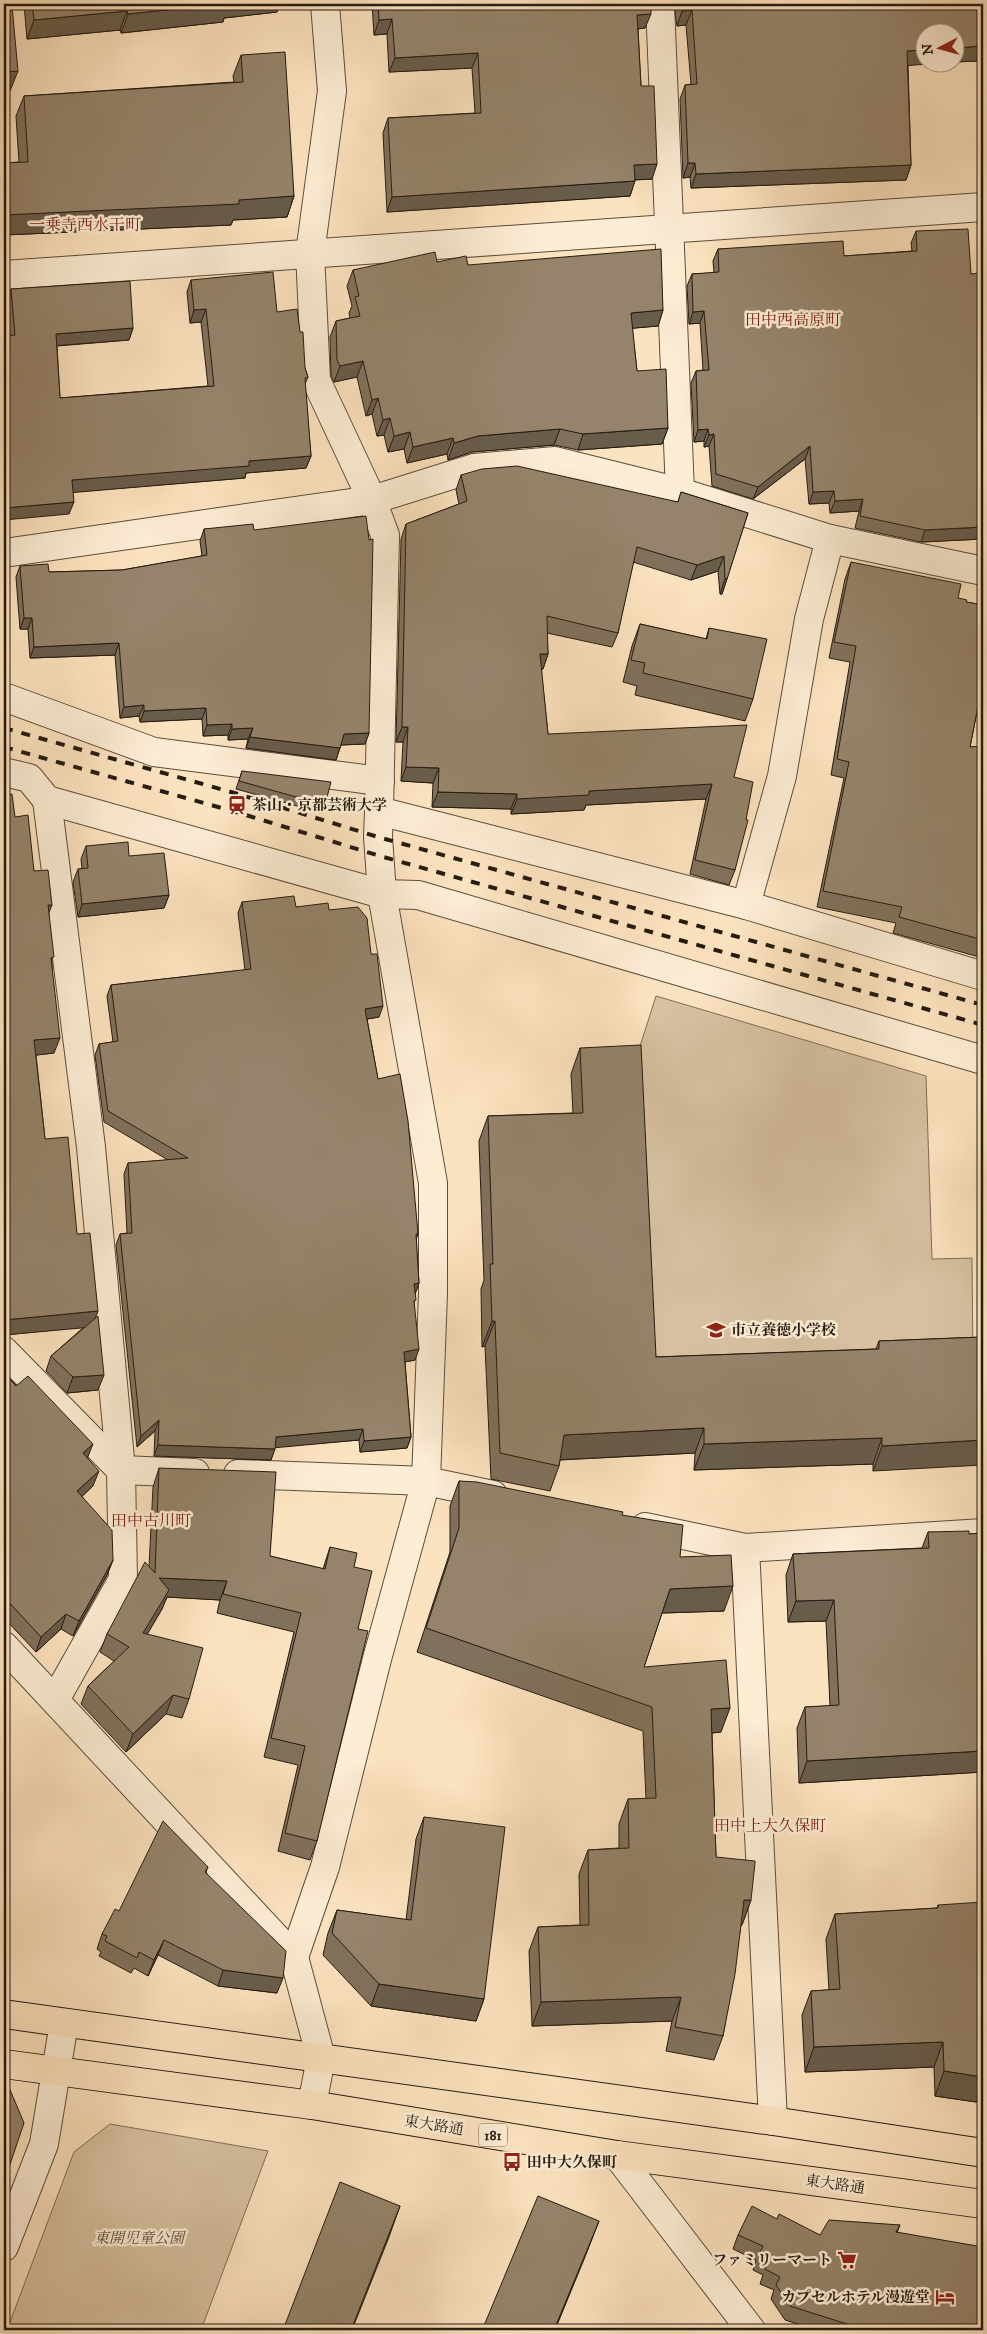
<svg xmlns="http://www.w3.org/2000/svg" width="987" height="2334" viewBox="0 0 987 2334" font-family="'IM FELL DW Pica','Noto Serif JP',serif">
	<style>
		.green { fill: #d7c1a1; stroke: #7e6e58 }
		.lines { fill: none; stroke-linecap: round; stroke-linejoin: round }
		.minor-casing { stroke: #5b4d3c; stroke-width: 30 }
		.tertiary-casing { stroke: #5b4d3c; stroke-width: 30 }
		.primary-casing { stroke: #251b10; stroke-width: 30 }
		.minor { stroke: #fdedd5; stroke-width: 28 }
		.tertiary { stroke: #fdedd5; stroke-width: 28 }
		.primary { stroke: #fce3bf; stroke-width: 28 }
		.rail { stroke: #251b10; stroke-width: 4; stroke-dasharray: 9 9; stroke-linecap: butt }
		.wall { fill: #80715c; stroke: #251b10 }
		.shaded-wall { fill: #685c4b; stroke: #251b10 }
		.building { fill: #95836b; stroke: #251b10 }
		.labels { text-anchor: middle; stroke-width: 5; stroke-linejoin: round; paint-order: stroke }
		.shield { fill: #fdedd5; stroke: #665a4b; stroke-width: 1 }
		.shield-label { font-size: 14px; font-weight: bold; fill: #251b10 }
		.poi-label { font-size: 15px; font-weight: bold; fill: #251b10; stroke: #fdedd5; text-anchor: start }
		.street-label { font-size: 15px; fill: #251b10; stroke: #fdedd5 }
		.park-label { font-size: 15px; font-style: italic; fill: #5a4d3c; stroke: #fdedd5 }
		.neighbourhood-label { font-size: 16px; fill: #7a1f14; stroke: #fdedd5 }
	</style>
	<rect width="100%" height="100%" fill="#fce3bf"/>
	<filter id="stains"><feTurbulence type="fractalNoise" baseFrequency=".004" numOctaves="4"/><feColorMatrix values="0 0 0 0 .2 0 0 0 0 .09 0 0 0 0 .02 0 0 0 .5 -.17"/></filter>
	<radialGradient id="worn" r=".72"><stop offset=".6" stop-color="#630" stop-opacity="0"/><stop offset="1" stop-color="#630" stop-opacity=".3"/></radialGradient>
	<g class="green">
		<path d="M 656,996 L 926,1076 L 932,1259 L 972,1258 L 973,1363 L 650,1374 L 635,1062 Z"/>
		<path d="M 110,2124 L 268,2151 L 201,2330 L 7,2330 L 74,2152 Z"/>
	</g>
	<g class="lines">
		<g class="minor-casing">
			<g id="minor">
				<path d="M 325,4 L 332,91 L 310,253 L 316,380 L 372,500 L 385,535 L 379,811 L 746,905 L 983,976"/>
				<path d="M 660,4 L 680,492"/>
				<path d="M 4,553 L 372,500 L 474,468 L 555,461 L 680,492 L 830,539 L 983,571"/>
				<path d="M 4,697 L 154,752 L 380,781"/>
				<path d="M 4,772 L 29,778 L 47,800 L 382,894 L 418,895 L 983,1060"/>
				<path d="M 47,800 L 91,1147 L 121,1470 L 123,1579 L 55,1700"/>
				<path d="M 746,905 L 782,776 L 809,619 L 830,539"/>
				<path d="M 4,1351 L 121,1470 L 195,1473"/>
				<path d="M 238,1474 L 426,1481 L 493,1495"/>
				<path d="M 645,1527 L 745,1548 L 983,1533"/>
				<path d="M 745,1548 L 773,2121"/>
				<path d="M 4,1646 L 294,1957 L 321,2058 L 312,2105"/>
				<path d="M 294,1957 L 325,1867 L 377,1659 L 426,1481 L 433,1293 L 433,1183 L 382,894 L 378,837 L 379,811"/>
				<path d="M 617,2155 L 751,2330"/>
			</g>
		</g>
		<g class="tertiary-casing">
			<g id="tertiary">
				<path d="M 4,275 L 983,207"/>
				<path d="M 4,2247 L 44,2144 L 64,2023"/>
			</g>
		</g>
		<g class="primary-casing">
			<g id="primary">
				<path d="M 4,2014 L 773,2121 L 983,2153"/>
				<path d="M 4,2064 L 312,2105 L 617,2155 L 983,2204"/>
			</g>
		</g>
		<use href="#minor" class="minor"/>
		<use href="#tertiary" class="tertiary"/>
		<use href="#primary" class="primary"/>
		<g class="rail">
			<path d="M 4,728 L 238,794 L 378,837 L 983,1005"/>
			<path d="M 4,747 L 236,812 L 380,856 L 983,1025"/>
		</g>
	</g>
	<g class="wall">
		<path d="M 24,4 L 280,4 L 277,12 L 224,18 L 223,22 L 121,33 L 120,30 L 27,39 Z"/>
		<path d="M 372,4 L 651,4 L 645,28 L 638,29 L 641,86 L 652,179 L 635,180 L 630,196 L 387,212 L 383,133 L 388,118 L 475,113 L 472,68 L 389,72 L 387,34 L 374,35 Z"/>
		<path d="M 674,4 L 981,4 L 983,46 L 978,61 L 954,62 L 954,32 L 908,65 L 911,165 L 906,180 L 691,188 L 690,177 L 683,178 L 680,99 L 685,85 L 691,84 L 686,25 L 677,26 Z"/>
		<path d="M 241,55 L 294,196 L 287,217 L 233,220 L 231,225 L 4,235 L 4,163 L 19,162 L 16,116 L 24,96 L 234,82 L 233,76 Z"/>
		<path d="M 916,231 L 971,274 L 982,308 L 983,307 L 983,539 L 921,542 L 855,528 L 859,511 L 830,513 L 829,503 L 809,504 L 805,459 L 753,499 L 712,486 L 709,446 L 704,447 L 704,441 L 694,442 L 691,383 L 696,371 L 703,370 L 700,323 L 689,324 L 687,286 L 692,274 L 714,273 L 713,261 L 718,249 L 844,256 L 912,251 L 911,243 Z"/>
		<path d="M 437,262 L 468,265 L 663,310 L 658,326 L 632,328 L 637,371 L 668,428 L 662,444 L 578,450 L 554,445 L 472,452 L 448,460 L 447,454 L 407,463 L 404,449 L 388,452 L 384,435 L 377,436 L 372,414 L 366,416 L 357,377 L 334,382 L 331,376 L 330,337 L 336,321 L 350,318 L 349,313 L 352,306 L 347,286 L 353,270 Z"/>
		<path d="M 191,280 L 277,312 L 305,368 L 308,377 L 305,384 L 311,456 L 306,468 L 246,473 L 245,478 L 73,492 L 69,514 L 9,336 L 7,301 L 11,289 L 133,328 L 129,340 L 57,346 L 60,398 L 208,386 L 201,322 L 190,323 L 187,292 Z"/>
		<path d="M 461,475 L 678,502 L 681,492 L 748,513 L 722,594 L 720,594 L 718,571 L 691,580 L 633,562 L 618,633 L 612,647 L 547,633 L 548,654 L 543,669 L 541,669 L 548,734 L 734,777 L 735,870 L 729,885 L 690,874 L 706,799 L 586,805 L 584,810 L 511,814 L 511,809 L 432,807 L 433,783 L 401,781 L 403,742 L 396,742 L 401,539 L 406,524 L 459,504 L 456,490 Z"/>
		<path d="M 204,529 L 254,530 L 369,733 L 365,744 L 341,745 L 336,760 L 246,748 L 248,739 L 228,740 L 228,735 L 203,736 L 202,719 L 140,722 L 139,716 L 120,718 L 115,655 L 30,658 L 28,629 L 20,629 L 16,577 L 20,566 L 49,572 L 122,570 L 202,556 L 200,541 Z"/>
		<path d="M 851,562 L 958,598 L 966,602 L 983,605 L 983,698 L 980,697 L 970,747 L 983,746 L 983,958 L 893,933 L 896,923 L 817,907 L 844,778 L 831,775 L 850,662 L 829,658 L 845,579 Z"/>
		<path d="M 640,624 L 706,639 L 709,628 L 753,699 L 745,721 L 635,695 L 637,686 L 623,682 L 632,646 Z"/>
		<path d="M 242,771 L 325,805 L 322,813 L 236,789 Z"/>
		<path d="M 15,817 L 49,914 L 52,963 L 54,1053 L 36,1055 L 45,1139 L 77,1234 L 95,1318 L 98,1390 L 67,1393 L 46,1371 L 51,1356 L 84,1327 L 4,1335 Z"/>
		<path d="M 86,846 L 129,856 L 169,895 L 164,908 L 78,917 L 73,882 L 78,869 L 82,869 L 81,859 Z"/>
		<path d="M 242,902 L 329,910 L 379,1017 L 367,1019 L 378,1079 L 418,1234 L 416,1240 L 419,1283 L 415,1294 L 414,1304 L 415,1360 L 405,1362 L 411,1437 L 407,1448 L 360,1452 L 359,1440 L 275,1447 L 271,1460 L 154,1456 L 155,1431 L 137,1447 L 116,1245 L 120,1234 L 127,1233 L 124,1174 L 128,1163 L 168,1160 L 104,1122 L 95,1055 L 99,1044 L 113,1042 L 107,996 L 111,985 L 245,970 L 238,913 Z"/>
		<path d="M 580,1048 L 656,1357 L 876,1349 L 879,1341 L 983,1337 L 873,1471 L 873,1464 L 694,1470 L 695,1453 L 560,1460 L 559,1466 L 550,1491 L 491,1479 L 485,1346 L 482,1347 L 481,1289 L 484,1280 L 479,1141 L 488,1116 L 573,1113 L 571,1074 Z"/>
		<path d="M 4,1373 L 88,1458 L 93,1486 L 82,1496 L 113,1560 L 107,1575 L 73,1636 L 61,1629 L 36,1652 L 4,1618 Z"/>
		<path d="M 159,1468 L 270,1556 L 323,1569 L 330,1547 L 354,1567 L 358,1629 L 317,1841 L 310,1860 L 278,1851 L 298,1765 L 264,1757 L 294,1632 L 217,1613 L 220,1600 L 167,1597 L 162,1609 L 147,1634 L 189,1699 L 182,1718 L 166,1714 L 126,1752 L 81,1704 L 88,1686 L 114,1661 L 100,1652 L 107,1634 L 149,1567 L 153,1487 Z"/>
		<path d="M 459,1481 L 622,1515 L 680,1557 L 724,1611 L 662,1613 L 644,1667 L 721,1732 L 712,1733 L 716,1857 L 751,1900 L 742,1925 L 741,1925 L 723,2036 L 714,2060 L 666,2051 L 672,2021 L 532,2026 L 529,1951 L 538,1927 L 580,1925 L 579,1874 L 588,1850 L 619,1848 L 619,1824 L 628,1799 L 646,1799 L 643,1731 L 417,1652 L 450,1552 L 450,1506 Z"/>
		<path d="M 928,1532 L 969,1534 L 983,1533 L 983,1772 L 799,1783 L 797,1728 L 805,1707 L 830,1706 L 826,1621 L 788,1622 L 786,1575 L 793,1554 L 922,1548 Z"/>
		<path d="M 424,1817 L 484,1999 L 476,2021 L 371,2006 L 323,1955 L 328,1933 L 337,1910 L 406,1920 L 416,1839 Z"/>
		<path d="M 208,1867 L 206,1872 L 277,1993 L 218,1986 L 158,1955 L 148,1976 L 134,1968 L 131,1973 L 99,1956 L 101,1952 L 97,1949 L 102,1934 L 119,1911 Z"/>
		<path d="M 938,1905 L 983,2103 L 935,2096 L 934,2067 L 805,2072 L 802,2015 L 811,1991 L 829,1990 L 826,1939 L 835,1914 L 937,1908 Z"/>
		<path d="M 777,2219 L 820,2235 L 900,2225 L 897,2233 L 983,2330 L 816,2330 L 785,2320 L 771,2299 L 774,2290 L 760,2284 L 763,2275 L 753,2270 L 756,2260 L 733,2249 L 738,2235 Z"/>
	</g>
	<g class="shaded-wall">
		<path d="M 224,4 L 280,4 L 277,12 L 224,18 L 223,22 L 121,33 L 128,14 Z"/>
		<path d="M 692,10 L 686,25 L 677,26 L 682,11 Z"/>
		<path d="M 127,11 L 120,30 L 27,39 L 34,20 Z"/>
		<path d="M 651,14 L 645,28 L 631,29 L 637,15 Z"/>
		<path d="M 392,19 L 387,34 L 374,35 L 379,20 Z"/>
		<path d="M 983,46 L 978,61 L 954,62 L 954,48 Z"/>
		<path d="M 924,50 L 924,62 L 954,62 L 902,66 L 907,51 Z"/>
		<path d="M 478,53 L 472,68 L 389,72 L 395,58 Z"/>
		<path d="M 18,71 L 10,91 L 4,92 L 4,72 Z"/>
		<path d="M 688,163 L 695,163 L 690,177 L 683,178 Z"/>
		<path d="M 657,164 L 652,179 L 629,180 L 634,165 Z"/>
		<path d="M 911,165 L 906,180 L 691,188 L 696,174 Z"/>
		<path d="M 635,181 L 630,196 L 387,212 L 392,197 Z"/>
		<path d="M 294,196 L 287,217 L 233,220 L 231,225 L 4,235 L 4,215 Z"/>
		<path d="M 206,309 L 201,322 L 190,323 L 194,310 Z"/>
		<path d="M 663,310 L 658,326 L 625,329 L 631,313 Z"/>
		<path d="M 704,311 L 700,323 L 689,324 L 693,312 Z"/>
		<path d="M 133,328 L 129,340 L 51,346 L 56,334 Z"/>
		<path d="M 363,361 L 357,377 L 334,382 L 340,366 Z"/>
		<path d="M 378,398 L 372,414 L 366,416 L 372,400 Z"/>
		<path d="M 390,418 L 384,435 L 377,436 L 383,420 Z"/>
		<path d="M 668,428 L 662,444 L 578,450 L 583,434 Z"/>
		<path d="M 560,429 L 554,445 L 472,452 L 448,460 L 454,443 L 478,436 Z"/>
		<path d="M 708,429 L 704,441 L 694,442 L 698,430 Z"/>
		<path d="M 410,432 L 404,449 L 388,452 L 394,436 Z"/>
		<path d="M 714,434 L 709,446 L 704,447 L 709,435 Z"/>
		<path d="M 453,438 L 447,454 L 407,463 L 413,447 Z"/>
		<path d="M 810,446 L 805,459 L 753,499 L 758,487 Z"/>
		<path d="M 311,456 L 306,468 L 246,473 L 245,478 L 67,493 L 72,480 L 249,461 Z"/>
		<path d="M 834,491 L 829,503 L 809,504 L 813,492 Z"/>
		<path d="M 863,499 L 859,511 L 830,513 L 835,501 Z"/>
		<path d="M 74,502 L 69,514 L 4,520 L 4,508 Z"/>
		<path d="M 983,527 L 983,539 L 921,542 L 925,530 Z"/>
		<path d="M 724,556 L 718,571 L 691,580 L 697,565 Z"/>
		<path d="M 725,579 L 727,579 L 722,594 L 720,594 Z"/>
		<path d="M 24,618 L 32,618 L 28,629 L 20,629 Z"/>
		<path d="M 119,643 L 115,655 L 30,658 L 34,647 Z"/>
		<path d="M 540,654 L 548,654 L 543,669 L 535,669 Z"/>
		<path d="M 144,705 L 139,716 L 120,718 L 124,707 Z"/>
		<path d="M 206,708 L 202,719 L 140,722 L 144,711 Z"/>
		<path d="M 232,724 L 228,735 L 203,736 L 207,725 Z"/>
		<path d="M 402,727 L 408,727 L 403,742 L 396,742 Z"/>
		<path d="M 253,728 L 248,739 L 228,740 L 232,729 Z"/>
		<path d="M 369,733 L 365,744 L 340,745 L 344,734 Z"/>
		<path d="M 250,737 L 340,748 L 336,760 L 246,748 Z"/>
		<path d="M 406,767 L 439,768 L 433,783 L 401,781 Z"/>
		<path d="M 712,784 L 706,799 L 586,805 L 584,810 L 511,814 L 517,799 L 589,791 Z"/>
		<path d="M 438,792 L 517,794 L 511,809 L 432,807 Z"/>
		<path d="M 169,895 L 164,908 L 78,917 L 82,904 Z"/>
		<path d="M 48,905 L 52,905 L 46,920 Z"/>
		<path d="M 383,1006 L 379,1017 L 361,1020 L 365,1009 Z"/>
		<path d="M 60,1038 L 54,1053 L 29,1056 L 34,1040 Z"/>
		<path d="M 419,1283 L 415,1294 L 414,1284 Z"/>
		<path d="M 98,1311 L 92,1327 L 4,1335 L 4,1320 Z"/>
		<path d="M 492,1321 L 495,1321 L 485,1346 L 482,1347 Z"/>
		<path d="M 419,1349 L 415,1360 L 400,1363 L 404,1352 Z"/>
		<path d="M 104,1375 L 98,1390 L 67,1393 L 73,1377 Z"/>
		<path d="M 159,1420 L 155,1431 L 137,1447 L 141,1436 Z"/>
		<path d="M 704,1428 L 695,1453 L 554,1460 L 564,1435 Z"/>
		<path d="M 363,1429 L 359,1440 L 272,1448 L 276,1437 Z"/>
		<path d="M 411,1437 L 407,1448 L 360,1452 L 364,1441 Z"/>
		<path d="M 882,1438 L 873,1464 L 694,1470 L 704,1444 Z"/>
		<path d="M 983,1440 L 983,1465 L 873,1471 L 882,1446 Z"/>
		<path d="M 93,1444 L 87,1459 L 83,1453 Z"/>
		<path d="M 158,1445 L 275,1449 L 271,1460 L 154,1456 Z"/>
		<path d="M 99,1471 L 93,1486 L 72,1506 L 77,1491 Z"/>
		<path d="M 113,1560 L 107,1575 L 73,1636 L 79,1621 Z"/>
		<path d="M 159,1578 L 227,1581 L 220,1600 L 167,1597 L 162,1609 L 137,1652 Z"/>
		<path d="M 733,1586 L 724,1611 L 662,1613 L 670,1589 Z"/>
		<path d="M 834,1600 L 826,1621 L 788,1622 L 796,1601 Z"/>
		<path d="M 66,1614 L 61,1629 L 36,1652 L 41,1637 Z"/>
		<path d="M 173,1695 L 166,1714 L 126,1752 L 133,1734 Z"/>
		<path d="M 730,1708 L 721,1732 L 703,1734 L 711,1709 Z"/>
		<path d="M 983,1751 L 983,1772 L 799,1783 L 807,1761 Z"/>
		<path d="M 744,1900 L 751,1900 L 742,1925 L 735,1924 Z"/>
		<path d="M 164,1940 L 158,1955 L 148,1976 L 154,1960 Z"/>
		<path d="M 223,1970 L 283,1978 L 277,1993 L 218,1986 Z"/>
		<path d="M 379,1984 L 484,1999 L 476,2021 L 371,2006 Z"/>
		<path d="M 681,1997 L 672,2021 L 532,2026 L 541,2002 Z"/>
		<path d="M 943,2042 L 934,2067 L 805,2072 L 814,2047 Z"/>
		<path d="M 944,2071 L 983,2077 L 983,2103 L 935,2096 Z"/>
		<path d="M 400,2206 L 389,2237 L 352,2330 L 351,2330 Z"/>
		<path d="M 599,2221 L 585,2257 L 555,2330 L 554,2330 Z"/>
	</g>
	<g class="building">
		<path d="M 32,4 L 224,4 L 128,14 L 127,11 L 34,20 Z"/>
		<path d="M 378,4 L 651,4 L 651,14 L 637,15 L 641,86 L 654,86 L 657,164 L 634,165 L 635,181 L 392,197 L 388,118 L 481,113 L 478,53 L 395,58 L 392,19 L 379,20 Z"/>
		<path d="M 681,4 L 981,4 L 983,46 L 954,48 L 954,32 L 924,32 L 924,50 L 907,51 L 911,165 L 696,174 L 695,163 L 688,163 L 685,85 L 697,84 L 692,10 L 682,11 Z"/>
		<path d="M 4,6 L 12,6 L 18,71 L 4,72 Z"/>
		<path d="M 285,52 L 294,196 L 239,200 L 239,204 L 4,215 L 4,163 L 28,162 L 24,96 L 243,82 L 241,55 Z"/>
		<path d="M 968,229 L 971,274 L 980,273 L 982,308 L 983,307 L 983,527 L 925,530 L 860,516 L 863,499 L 835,501 L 834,491 L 813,492 L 810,446 L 758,487 L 716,474 L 714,434 L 709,435 L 708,429 L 698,430 L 696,371 L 709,370 L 704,311 L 693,312 L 692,274 L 719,272 L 718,249 L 843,241 L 844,256 L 917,251 L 916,231 Z"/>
		<path d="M 661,249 L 663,310 L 631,313 L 637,371 L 666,369 L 668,428 L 583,434 L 560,429 L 478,436 L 454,443 L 453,438 L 413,447 L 410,432 L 394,436 L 390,418 L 383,420 L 378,398 L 372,400 L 363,361 L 340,366 L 337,360 L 336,321 L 360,316 L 355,297 L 359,296 L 353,270 L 435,252 L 437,262 L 466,256 L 468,265 Z"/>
		<path d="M 273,272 L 277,312 L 297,309 L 300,332 L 303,332 L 305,368 L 308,377 L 305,378 L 311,456 L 249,461 L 249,466 L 72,480 L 74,502 L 4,508 L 4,336 L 15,335 L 11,289 L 130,281 L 133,328 L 56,334 L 60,398 L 214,386 L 206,309 L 194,310 L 191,280 Z"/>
		<path d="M 517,466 L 678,502 L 681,492 L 748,513 L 727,579 L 725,579 L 724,556 L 697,565 L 637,547 L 618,633 L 547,616 L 548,654 L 540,654 L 548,734 L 747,725 L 734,777 L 753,782 L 746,820 L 748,820 L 735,870 L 695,860 L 712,784 L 589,791 L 589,795 L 517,799 L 517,794 L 438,792 L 439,768 L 406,767 L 408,727 L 402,727 L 406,524 L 467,501 L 461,475 L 482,469 Z"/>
		<path d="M 366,516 L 369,540 L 373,539 L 369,733 L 344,734 L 340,748 L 250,737 L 253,728 L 232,729 L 232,724 L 207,725 L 206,708 L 144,711 L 144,705 L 124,707 L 119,643 L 34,647 L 32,618 L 24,618 L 20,566 L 48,564 L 49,572 L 122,570 L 207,555 L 204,529 L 253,524 L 254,530 Z"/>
		<path d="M 851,562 L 961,584 L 958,598 L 967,600 L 966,602 L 983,605 L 983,680 L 970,747 L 983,746 L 983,940 L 899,917 L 902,907 L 823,891 L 849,762 L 837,759 L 856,646 L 834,642 Z"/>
		<path d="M 640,624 L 707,639 L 709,628 L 767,639 L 753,699 L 643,673 L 645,663 L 631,660 Z"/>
		<path d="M 242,771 L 331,782 L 325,805 L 239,781 Z"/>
		<path d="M 12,794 L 15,817 L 28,815 L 34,871 L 48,870 L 52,905 L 48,905 L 54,957 L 51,958 L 60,1038 L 34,1040 L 45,1139 L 68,1137 L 77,1234 L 90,1233 L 98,1311 L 4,1320 L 4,795 Z"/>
		<path d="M 128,842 L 129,856 L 164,853 L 169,895 L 82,904 L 78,869 L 88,868 L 86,846 Z"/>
		<path d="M 294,896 L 296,907 L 328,903 L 329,910 L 358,907 L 367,918 L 371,954 L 377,954 L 383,1006 L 365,1009 L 378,1079 L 400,1074 L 408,1121 L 418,1234 L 416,1234 L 419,1283 L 414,1284 L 416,1300 L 414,1301 L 419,1349 L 404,1352 L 411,1437 L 364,1441 L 363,1429 L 276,1437 L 275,1449 L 158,1445 L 159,1420 L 141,1436 L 120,1234 L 132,1233 L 128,1163 L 188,1158 L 108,1111 L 99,1044 L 118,1041 L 111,985 L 251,969 L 242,902 Z"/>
		<path d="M 641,1045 L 656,1357 L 879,1349 L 879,1341 L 983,1337 L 983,1440 L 882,1446 L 882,1438 L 704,1444 L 704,1428 L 564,1435 L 559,1466 L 500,1453 L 495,1321 L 492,1321 L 490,1264 L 493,1264 L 488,1116 L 583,1113 L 580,1048 Z"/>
		<path d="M 98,1316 L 104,1375 L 73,1377 L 51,1356 Z"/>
		<path d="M 4,1373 L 16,1386 L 28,1376 L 93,1444 L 83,1453 L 99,1471 L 77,1491 L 112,1530 L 113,1560 L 79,1621 L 66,1614 L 41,1637 L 4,1597 Z"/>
		<path d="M 159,1468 L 276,1472 L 270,1556 L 325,1569 L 330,1547 L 357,1553 L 354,1567 L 372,1571 L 358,1629 L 368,1631 L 317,1841 L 285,1833 L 305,1746 L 271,1738 L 301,1613 L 223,1594 L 227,1581 L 159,1578 L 169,1590 L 143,1633 L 203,1648 L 189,1699 L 173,1695 L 133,1734 L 88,1686 L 129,1647 L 107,1634 L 145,1562 L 155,1573 Z"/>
		<path d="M 459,1481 L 477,1482 L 623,1512 L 622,1515 L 683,1525 L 680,1557 L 731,1555 L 733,1586 L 670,1589 L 644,1667 L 726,1660 L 730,1708 L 711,1709 L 716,1857 L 755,1861 L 755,1863 L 751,1900 L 744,1900 L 735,1974 L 723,2036 L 675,2027 L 681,1997 L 541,2002 L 538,1927 L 589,1925 L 588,1850 L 629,1848 L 628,1799 L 656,1798 L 652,1707 L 426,1628 L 459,1528 Z"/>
		<path d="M 969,1531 L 969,1534 L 983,1533 L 983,1751 L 807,1761 L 805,1707 L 839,1705 L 834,1600 L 796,1601 L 793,1554 L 929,1548 L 928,1532 Z"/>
		<path d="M 424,1817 L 505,1827 L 484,1999 L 379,1984 L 332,1933 L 337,1910 L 411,1920 Z"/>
		<path d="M 163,1821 L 208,1867 L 205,1872 L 286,1951 L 283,1978 L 223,1970 L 164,1940 L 154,1960 L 139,1952 L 137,1958 L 105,1941 L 107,1936 L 102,1934 L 115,1909 L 119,1911 Z"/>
		<path d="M 983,1902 L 983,2077 L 944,2071 L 943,2042 L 814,2047 L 811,1991 L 840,1989 L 835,1914 L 938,1908 L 938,1905 Z"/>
		<path d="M 4,2084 L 8,2085 L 24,2123 L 4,2182 Z"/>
		<path d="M 340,2182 L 400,2206 L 351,2330 L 283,2330 Z"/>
		<path d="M 538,2196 L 599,2221 L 554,2330 L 484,2330 L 485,2329 L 483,2328 Z"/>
		<path d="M 752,2206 L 777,2219 L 779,2214 L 820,2235 L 829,2220 L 900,2225 L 896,2232 L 983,2247 L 983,2330 L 866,2330 L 790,2306 L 776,2285 L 780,2277 L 765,2269 L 769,2261 L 758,2256 L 763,2246 L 738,2235 Z"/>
	</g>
	<defs>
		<g id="station-bare" transform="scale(1.5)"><path d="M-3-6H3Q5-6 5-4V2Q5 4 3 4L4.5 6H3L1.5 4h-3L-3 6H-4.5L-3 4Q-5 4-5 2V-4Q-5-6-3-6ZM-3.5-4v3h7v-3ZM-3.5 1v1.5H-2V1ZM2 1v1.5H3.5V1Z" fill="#8f2418" stroke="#fdedd5" stroke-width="2.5" paint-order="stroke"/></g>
		<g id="school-bare" transform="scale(1.5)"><path d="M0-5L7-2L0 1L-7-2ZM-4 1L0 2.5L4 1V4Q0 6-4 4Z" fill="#8f2418" stroke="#fdedd5" stroke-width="2.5" paint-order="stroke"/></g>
		<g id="bus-bare" transform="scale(1.5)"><path d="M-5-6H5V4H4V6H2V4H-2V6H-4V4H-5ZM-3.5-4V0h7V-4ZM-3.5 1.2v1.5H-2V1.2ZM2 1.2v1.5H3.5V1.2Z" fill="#8f2418" stroke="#fdedd5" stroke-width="2.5" paint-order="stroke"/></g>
		<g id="supermarket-bare" transform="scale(1.5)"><path d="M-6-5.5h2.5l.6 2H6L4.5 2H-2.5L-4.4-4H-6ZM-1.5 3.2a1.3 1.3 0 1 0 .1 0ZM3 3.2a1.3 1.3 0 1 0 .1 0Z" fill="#8f2418" stroke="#fdedd5" stroke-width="2.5" paint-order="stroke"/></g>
		<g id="hotel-bare" transform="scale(1.5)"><path d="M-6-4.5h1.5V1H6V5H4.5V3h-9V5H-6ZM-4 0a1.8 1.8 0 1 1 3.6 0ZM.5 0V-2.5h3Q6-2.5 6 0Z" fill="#8f2418" stroke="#fdedd5" stroke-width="2.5" paint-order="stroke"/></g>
	</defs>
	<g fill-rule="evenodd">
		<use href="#station-bare" x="237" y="805"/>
		<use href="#school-bare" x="716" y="1330"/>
		<use href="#bus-bare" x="512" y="2162"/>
		<use href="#supermarket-bare" x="847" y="2260"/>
		<use href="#hotel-bare" x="945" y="2297"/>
	</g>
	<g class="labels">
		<rect class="shield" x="479" y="2123.5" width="28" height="23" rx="4"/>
		<g class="shield-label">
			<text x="493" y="2140">181</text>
		</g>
		<g class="poi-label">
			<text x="252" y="810">茶山・京都芸術大学</text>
			<text x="731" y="1335">市立養徳小学校</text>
			<text x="527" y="2167">田中大久保町</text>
			<text x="832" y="2265" text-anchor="end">ファミリーマート</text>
			<text x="930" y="2302" text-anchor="end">カプセルホテル漫遊堂</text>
		</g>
		<g class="street-label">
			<text transform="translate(434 2125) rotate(9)" y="5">東大路通</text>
			<text transform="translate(835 2184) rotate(8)" y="5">東大路通</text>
		</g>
		<g class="park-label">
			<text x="139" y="2243">東開児童公園</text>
		</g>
		<g class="neighbourhood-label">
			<text x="85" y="230">一乗寺西水干町</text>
			<text x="793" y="325">田中西高原町</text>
			<text x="151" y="1526">田中古川町</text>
			<text x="770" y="1831">田中上大久保町</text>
		</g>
	</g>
	<rect width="987" height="2334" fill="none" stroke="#fce3bf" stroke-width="20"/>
	<rect x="5" y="5" width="977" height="2324" fill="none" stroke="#251b10" stroke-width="2.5"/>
	<rect x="10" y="10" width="967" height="2314" fill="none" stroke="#251b10"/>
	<g transform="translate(940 48) rotate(264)"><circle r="24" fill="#fdedd5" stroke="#a79986"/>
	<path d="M0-4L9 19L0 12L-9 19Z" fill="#8f2418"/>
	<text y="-8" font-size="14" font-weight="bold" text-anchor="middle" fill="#251b10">N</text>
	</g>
	<rect width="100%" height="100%" filter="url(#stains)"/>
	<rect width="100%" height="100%" fill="url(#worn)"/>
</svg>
